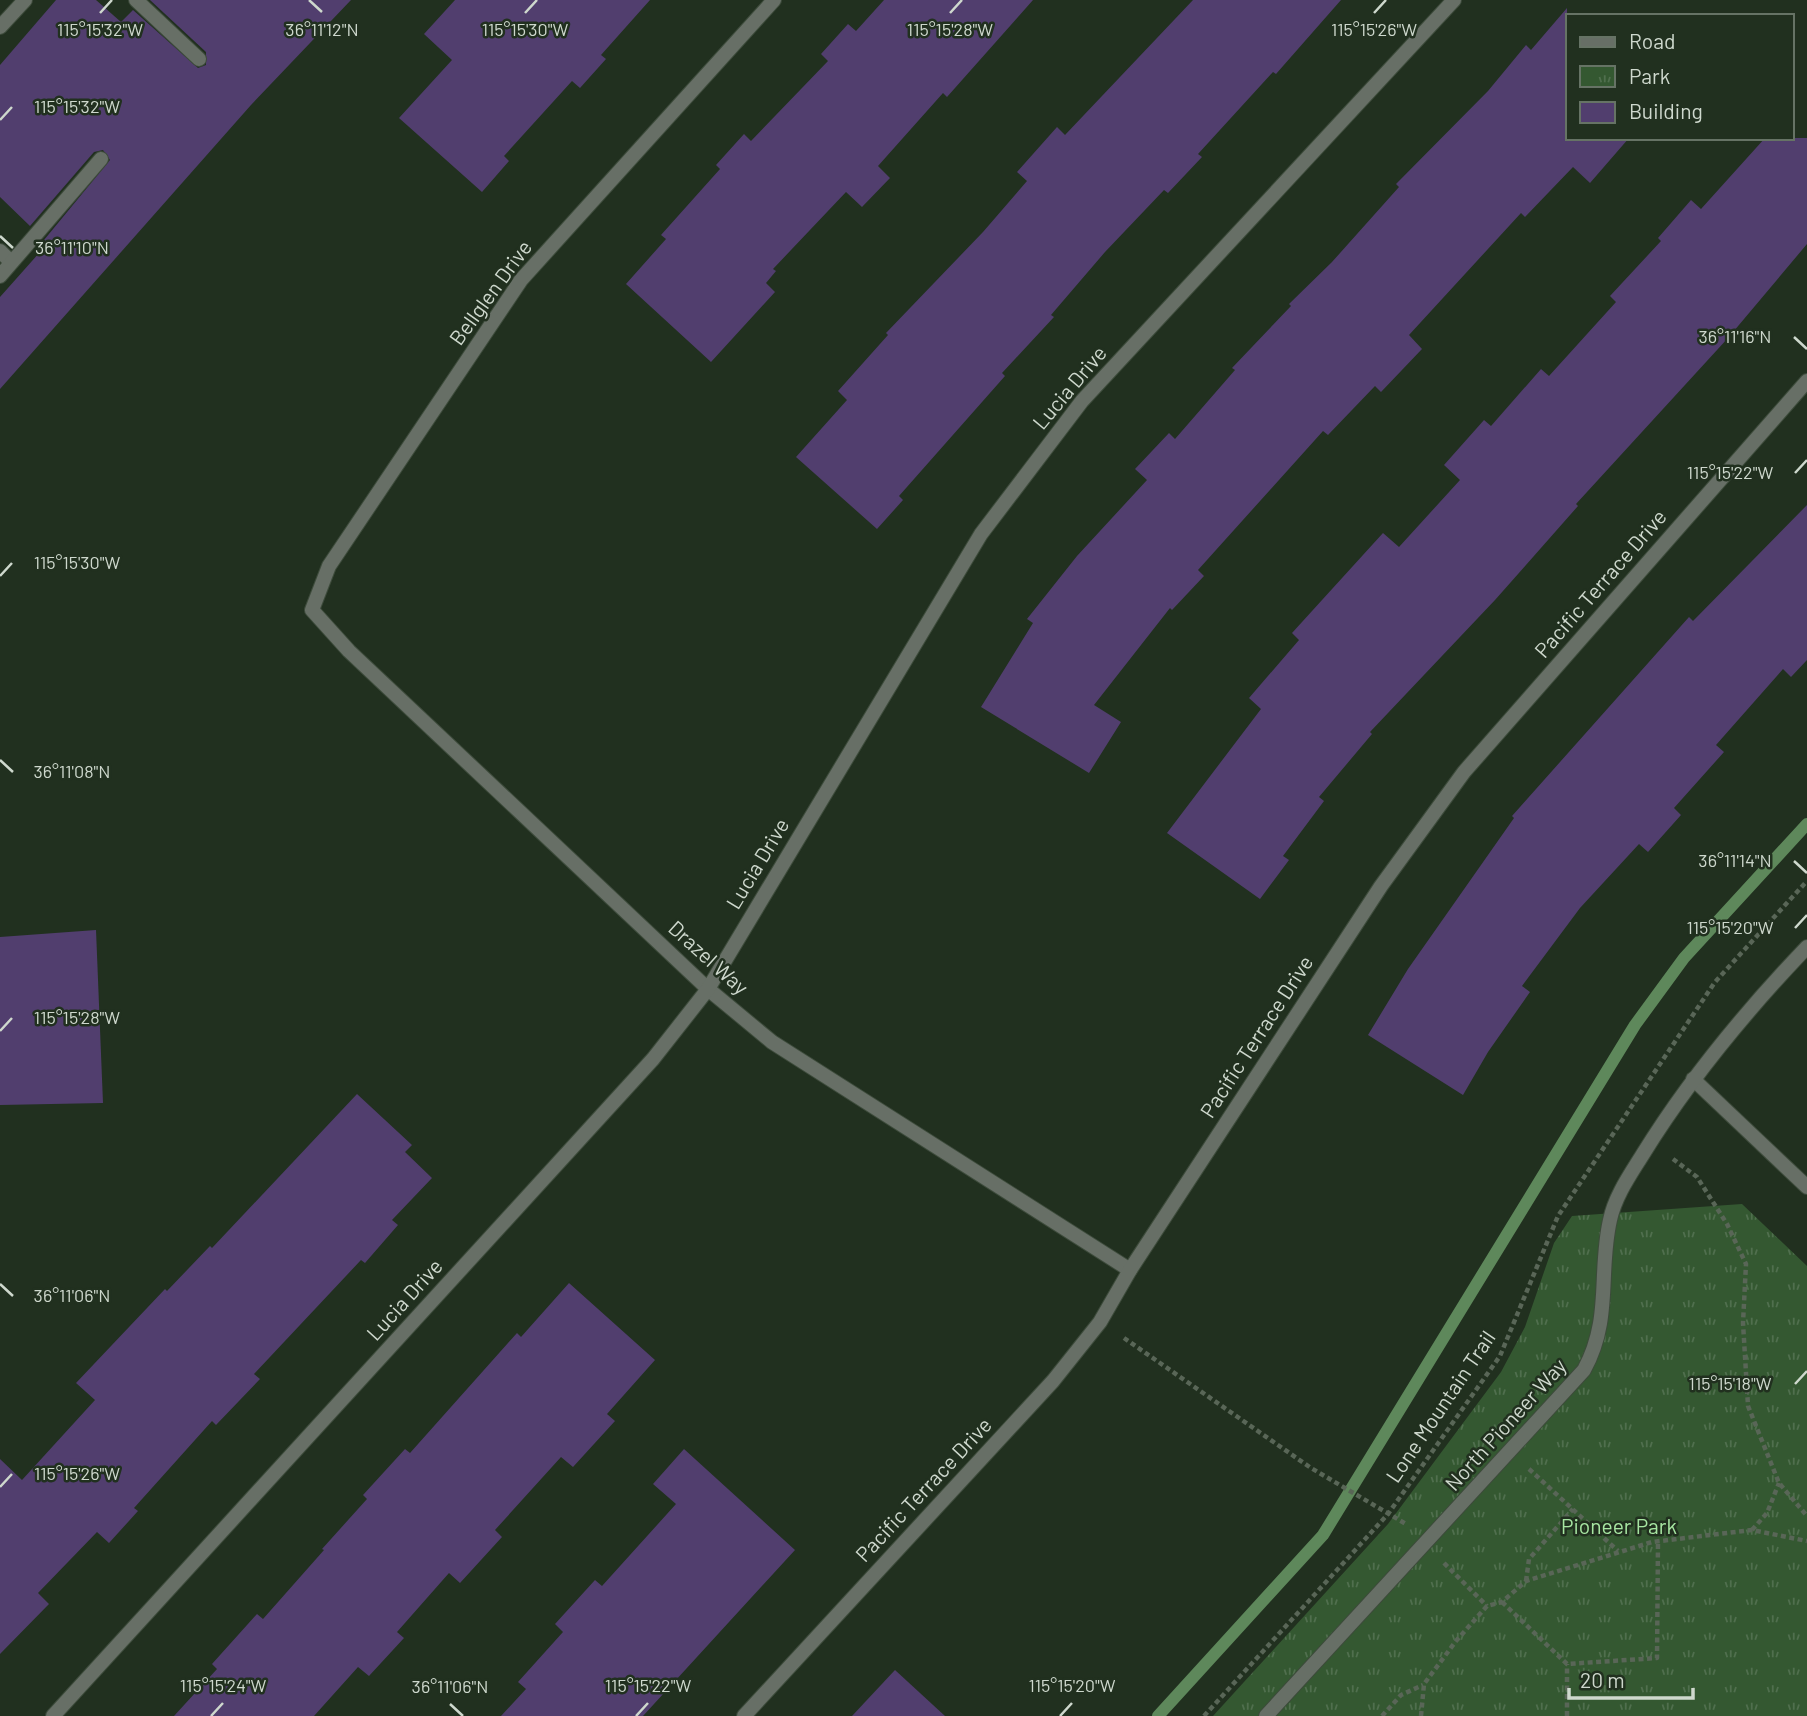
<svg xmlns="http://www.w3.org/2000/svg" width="1807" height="1716" viewBox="0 0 1807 1716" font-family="Barlow,sans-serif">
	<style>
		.park { fill: url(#park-tufts) }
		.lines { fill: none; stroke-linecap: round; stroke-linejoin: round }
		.stream { stroke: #5e885b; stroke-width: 12 }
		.building { fill: #513e6e }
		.street-casing { stroke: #3d4b3b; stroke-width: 16 }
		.path { stroke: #596657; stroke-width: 4.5; stroke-dasharray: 5 3.5; stroke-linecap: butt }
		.street { stroke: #676f66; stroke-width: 14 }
		.ticks { fill: none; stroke: #ced8cd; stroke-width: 2.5 }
		.labels { text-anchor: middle; stroke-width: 5; stroke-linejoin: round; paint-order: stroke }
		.street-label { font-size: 21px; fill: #ced8cd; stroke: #21301f }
		.park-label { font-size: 21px; fill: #a7e6a2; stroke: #21301f }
		.ticks-label { font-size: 18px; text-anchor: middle; fill: #ced8cd; stroke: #21301f; stroke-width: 5; stroke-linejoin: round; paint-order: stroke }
	</style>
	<defs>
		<pattern id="park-tufts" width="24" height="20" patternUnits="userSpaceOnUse" patternTransform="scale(1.75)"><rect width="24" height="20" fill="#345831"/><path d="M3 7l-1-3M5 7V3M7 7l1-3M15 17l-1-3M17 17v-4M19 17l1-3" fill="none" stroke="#506f4e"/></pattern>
	</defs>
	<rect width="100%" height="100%" fill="#21301f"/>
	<path class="park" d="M 1742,1204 L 1807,1266 L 1807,1716 L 1213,1716 L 1388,1524 L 1501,1372 L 1525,1327 L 1554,1243 L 1572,1216 Z"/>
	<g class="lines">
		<path class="stream" d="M 1158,1716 L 1323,1535 L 1635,1025 L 1684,958 L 1807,824"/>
	</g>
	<g class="building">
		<path d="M 56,0 L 96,0 L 121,22 L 133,10 L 198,68 L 206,65 L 206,52 L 150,0 L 351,0 L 251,105 L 0,389 L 0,297 L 48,243 L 44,240 L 110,160 L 103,150 L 94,152 L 30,226 L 0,197 L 0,65 Z"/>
		<path d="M 455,0 L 650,0 L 601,55 L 606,59 L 580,88 L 572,81 L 504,156 L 509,161 L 482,192 L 399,118 L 452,60 L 424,34 Z"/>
		<path d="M 884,0 L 1033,0 L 947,97 L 943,93 L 878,166 L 890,178 L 862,207 L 846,192 L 773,269 L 776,271 L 766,283 L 775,292 L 711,362 L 626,284 L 666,239 L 661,235 L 720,169 L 716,165 L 744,134 L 751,141 L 828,61 L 821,54 L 848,24 L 856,31 Z"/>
		<path d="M 1193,0 L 1341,0 L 1276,74 L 1273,72 L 1198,154 L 1202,157 L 1168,193 L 1164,190 L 1105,252 L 1051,315 L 1054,317 L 1002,373 L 1005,376 L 899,496 L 903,500 L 877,529 L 796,457 L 847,400 L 838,391 L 888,335 L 886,333 L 983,232 L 1027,181 L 1017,172 L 1057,127 L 1065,135 Z"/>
		<path d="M 1567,8 L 1567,138 L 1629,138 L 1590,183 L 1573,167 L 1525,217 L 1521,213 L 1409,335 L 1422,349 L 1381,392 L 1375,386 L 1328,435 L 1323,431 L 1198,570 L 1204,576 L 1172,610 L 1170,608 L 1094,705 L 1121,722 L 1089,773 L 981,707 L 1033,623 L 1027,619 L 1077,556 L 1147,480 L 1135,469 L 1169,433 L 1175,439 L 1235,370 L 1232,368 L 1291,306 L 1289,304 L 1332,262 L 1399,187 L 1396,184 L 1488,91 L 1526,45 L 1531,50 Z"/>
		<path d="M 1765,138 L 1807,138 L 1807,244 L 1728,338 L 1576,504 L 1578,506 L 1495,600 L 1370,732 L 1372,734 L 1319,797 L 1324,801 L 1283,856 L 1289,860 L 1260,899 L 1167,833 L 1261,709 L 1249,698 L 1299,640 L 1292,633 L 1383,533 L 1399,547 L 1460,480 L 1444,465 L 1484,420 L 1491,426 L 1541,369 L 1549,376 L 1616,302 L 1610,296 L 1661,241 L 1658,238 L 1691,200 L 1701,209 Z"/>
		<path d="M 1807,505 L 1807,660 L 1791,677 L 1783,669 L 1716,745 L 1724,752 L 1674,808 L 1681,815 L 1648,852 L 1639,844 L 1580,908 L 1522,986 L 1530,992 L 1488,1052 L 1463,1095 L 1368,1035 L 1408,969 L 1514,818 L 1512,816 L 1689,617 L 1693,621 Z"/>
		<path d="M 96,930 L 103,1103 L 0,1105 L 0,937 Z"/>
		<path d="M 357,1094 L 412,1145 L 405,1152 L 432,1178 L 392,1220 L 398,1225 L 365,1263 L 361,1260 L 254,1374 L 260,1379 L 216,1425 L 212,1421 L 134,1508 L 138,1511 L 109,1543 L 97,1532 L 38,1593 L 49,1604 L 0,1654 L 0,1459 L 22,1480 L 95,1400 L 76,1383 L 165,1289 L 167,1291 L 210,1246 L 212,1248 Z"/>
		<path d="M 569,1283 L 655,1360 L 607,1414 L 615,1421 L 573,1467 L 561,1457 L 495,1530 L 502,1537 L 460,1583 L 449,1573 L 397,1632 L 404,1638 L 369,1676 L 358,1667 L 314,1716 L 174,1716 L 217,1669 L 212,1664 L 257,1614 L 263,1619 L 324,1550 L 322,1549 L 367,1499 L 363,1495 L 405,1449 L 410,1453 L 517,1333 L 521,1337 Z"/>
		<path d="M 684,1449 L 795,1550 L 643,1716 L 501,1716 L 526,1689 L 518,1682 L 563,1632 L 555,1624 L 595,1580 L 602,1586 L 676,1504 L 653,1484 Z"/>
		<path d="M 895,1670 L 945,1716 L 852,1716 Z"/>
	</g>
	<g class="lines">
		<g class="street-casing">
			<g id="street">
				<path d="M 136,0 L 199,59"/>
				<path d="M 774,0 L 521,280 L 329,566 L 312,610 L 349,651 L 708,989 L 772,1042 L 1130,1270"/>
				<path d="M 0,27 L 25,0"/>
				<path d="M 0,251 L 11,262"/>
				<path d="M 0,276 L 101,159"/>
				<path d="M 1693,1079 L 1807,1187"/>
				<path d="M 53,1716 L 653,1059 L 708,989 L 981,534 L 1082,401 L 1454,0"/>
				<path d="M 744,1716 L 1053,1381 L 1100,1322 L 1130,1270 L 1381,886 L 1464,772 L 1807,381"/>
				<path d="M 1266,1716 L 1584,1370 C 1612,1319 1598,1273 1610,1220 C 1615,1196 1630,1175 1643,1154 C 1690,1078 1745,1012 1807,947"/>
			</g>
		</g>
		<g class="path">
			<path d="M 1673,1159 L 1697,1177 L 1727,1224 L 1746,1264 L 1743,1323 L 1748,1406 L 1779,1483 L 1807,1516"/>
			<path d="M 1124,1338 L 1311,1468 L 1406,1524"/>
			<path d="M 1529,1469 L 1618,1551"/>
			<path d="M 1752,1530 L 1767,1513 L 1779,1483"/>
			<path d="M 1444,1563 L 1487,1606"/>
			<path d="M 1526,1581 L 1529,1559 L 1573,1509"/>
			<path d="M 1502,1602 L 1567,1664 L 1657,1658 L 1658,1541"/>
			<path d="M 1204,1716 L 1388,1514 L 1500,1356 L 1558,1216 L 1715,982 L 1807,881"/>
			<path d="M 1382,1716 L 1401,1695 L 1423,1685"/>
			<path d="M 1421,1716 L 1424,1684 L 1456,1641 L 1487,1606 L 1502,1602 L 1526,1581 L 1652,1542 L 1752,1530 L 1807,1541"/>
			<path d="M 1567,1716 L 1567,1664"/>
		</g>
		<use href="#street" class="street"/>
	</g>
	<path class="ticks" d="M 309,0 L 322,12M 100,13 L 112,0M 525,13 L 537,0M 950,13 L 962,0M 1374,13 L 1386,0M 0,120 L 12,107M 0,236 L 13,248M 1794,337 L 1807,349M 1795,473 L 1807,460M 0,576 L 12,563M 0,760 L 13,772M 1794,861 L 1807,873M 1795,928 L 1807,915M 0,1031 L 12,1018M 0,1284 L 13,1296M 1795,1384 L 1807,1371M 0,1487 L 12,1474M 450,1704 L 463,1716M 211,1716 L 223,1703M 636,1716 L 648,1703M 1060,1716 L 1072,1703"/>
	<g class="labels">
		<g class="street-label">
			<text transform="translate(491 293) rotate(-54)" y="7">Bellglen Drive</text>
			<text transform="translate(1070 388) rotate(-50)" y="7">Lucia Drive</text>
			<text transform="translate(1601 584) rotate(-49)" y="7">Pacific Terrace Drive</text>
			<text transform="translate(758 864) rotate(-59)" y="7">Lucia Drive</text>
			<text transform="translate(708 958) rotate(42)" y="7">Drazel Way</text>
			<text transform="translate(1257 1037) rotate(-57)" y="7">Pacific Terrace Drive</text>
			<text transform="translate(405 1300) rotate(-48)" y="7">Lucia Drive</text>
			<text transform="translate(1441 1407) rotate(-56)" y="7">Lone Mountain Trail</text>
			<text transform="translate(1506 1425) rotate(-48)" y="7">North Pioneer Way</text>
			<text transform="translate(924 1490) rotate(-47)" y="7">Pacific Terrace Drive</text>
		</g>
		<g class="park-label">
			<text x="1619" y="1534">Pioneer Park</text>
		</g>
	</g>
	<g class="ticks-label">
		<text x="322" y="36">36°11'12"N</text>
		<text x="100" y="36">115°15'32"W</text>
		<text x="950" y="36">115°15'28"W</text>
		<text x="1374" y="36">115°15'26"W</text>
		<text x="525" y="36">115°15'30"W</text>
		<text x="77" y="113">115°15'32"W</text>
		<text x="72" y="254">36°11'10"N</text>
		<text x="1735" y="343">36°11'16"N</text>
		<text x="1730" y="479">115°15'22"W</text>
		<text x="77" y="569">115°15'30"W</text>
		<text x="72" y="778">36°11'08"N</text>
		<text x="1735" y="867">36°11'14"N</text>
		<text x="1730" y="934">115°15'20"W</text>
		<text x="77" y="1024">115°15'28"W</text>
		<text x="72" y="1302">36°11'06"N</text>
		<text x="1730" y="1390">115°15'18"W</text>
		<text x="77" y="1480">115°15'26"W</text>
		<text x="223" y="1692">115°15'24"W</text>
		<text x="648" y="1692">115°15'22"W</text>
		<text x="1072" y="1692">115°15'20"W</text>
		<text x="450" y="1693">36°11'06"N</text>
	</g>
	<rect x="1566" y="14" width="228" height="126" fill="#21301f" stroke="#667365" stroke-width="2"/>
	<rect x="1580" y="37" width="35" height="10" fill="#676f66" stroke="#667365" stroke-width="2"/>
	<text x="1629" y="49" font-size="21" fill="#ced8cd">Road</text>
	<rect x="1580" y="66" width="35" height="21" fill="url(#park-tufts)" stroke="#667365" stroke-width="2"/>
	<text x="1629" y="84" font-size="21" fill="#ced8cd">Park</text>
	<rect x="1580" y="102" width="35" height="21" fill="#513e6e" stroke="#667365" stroke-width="2"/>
	<text x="1629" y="119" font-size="21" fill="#ced8cd">Building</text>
	<path d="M1569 1688v10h124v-10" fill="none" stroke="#ced8cd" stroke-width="3.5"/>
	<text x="1580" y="1688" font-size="21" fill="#ced8cd" stroke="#21301f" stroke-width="5" paint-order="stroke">20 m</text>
</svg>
